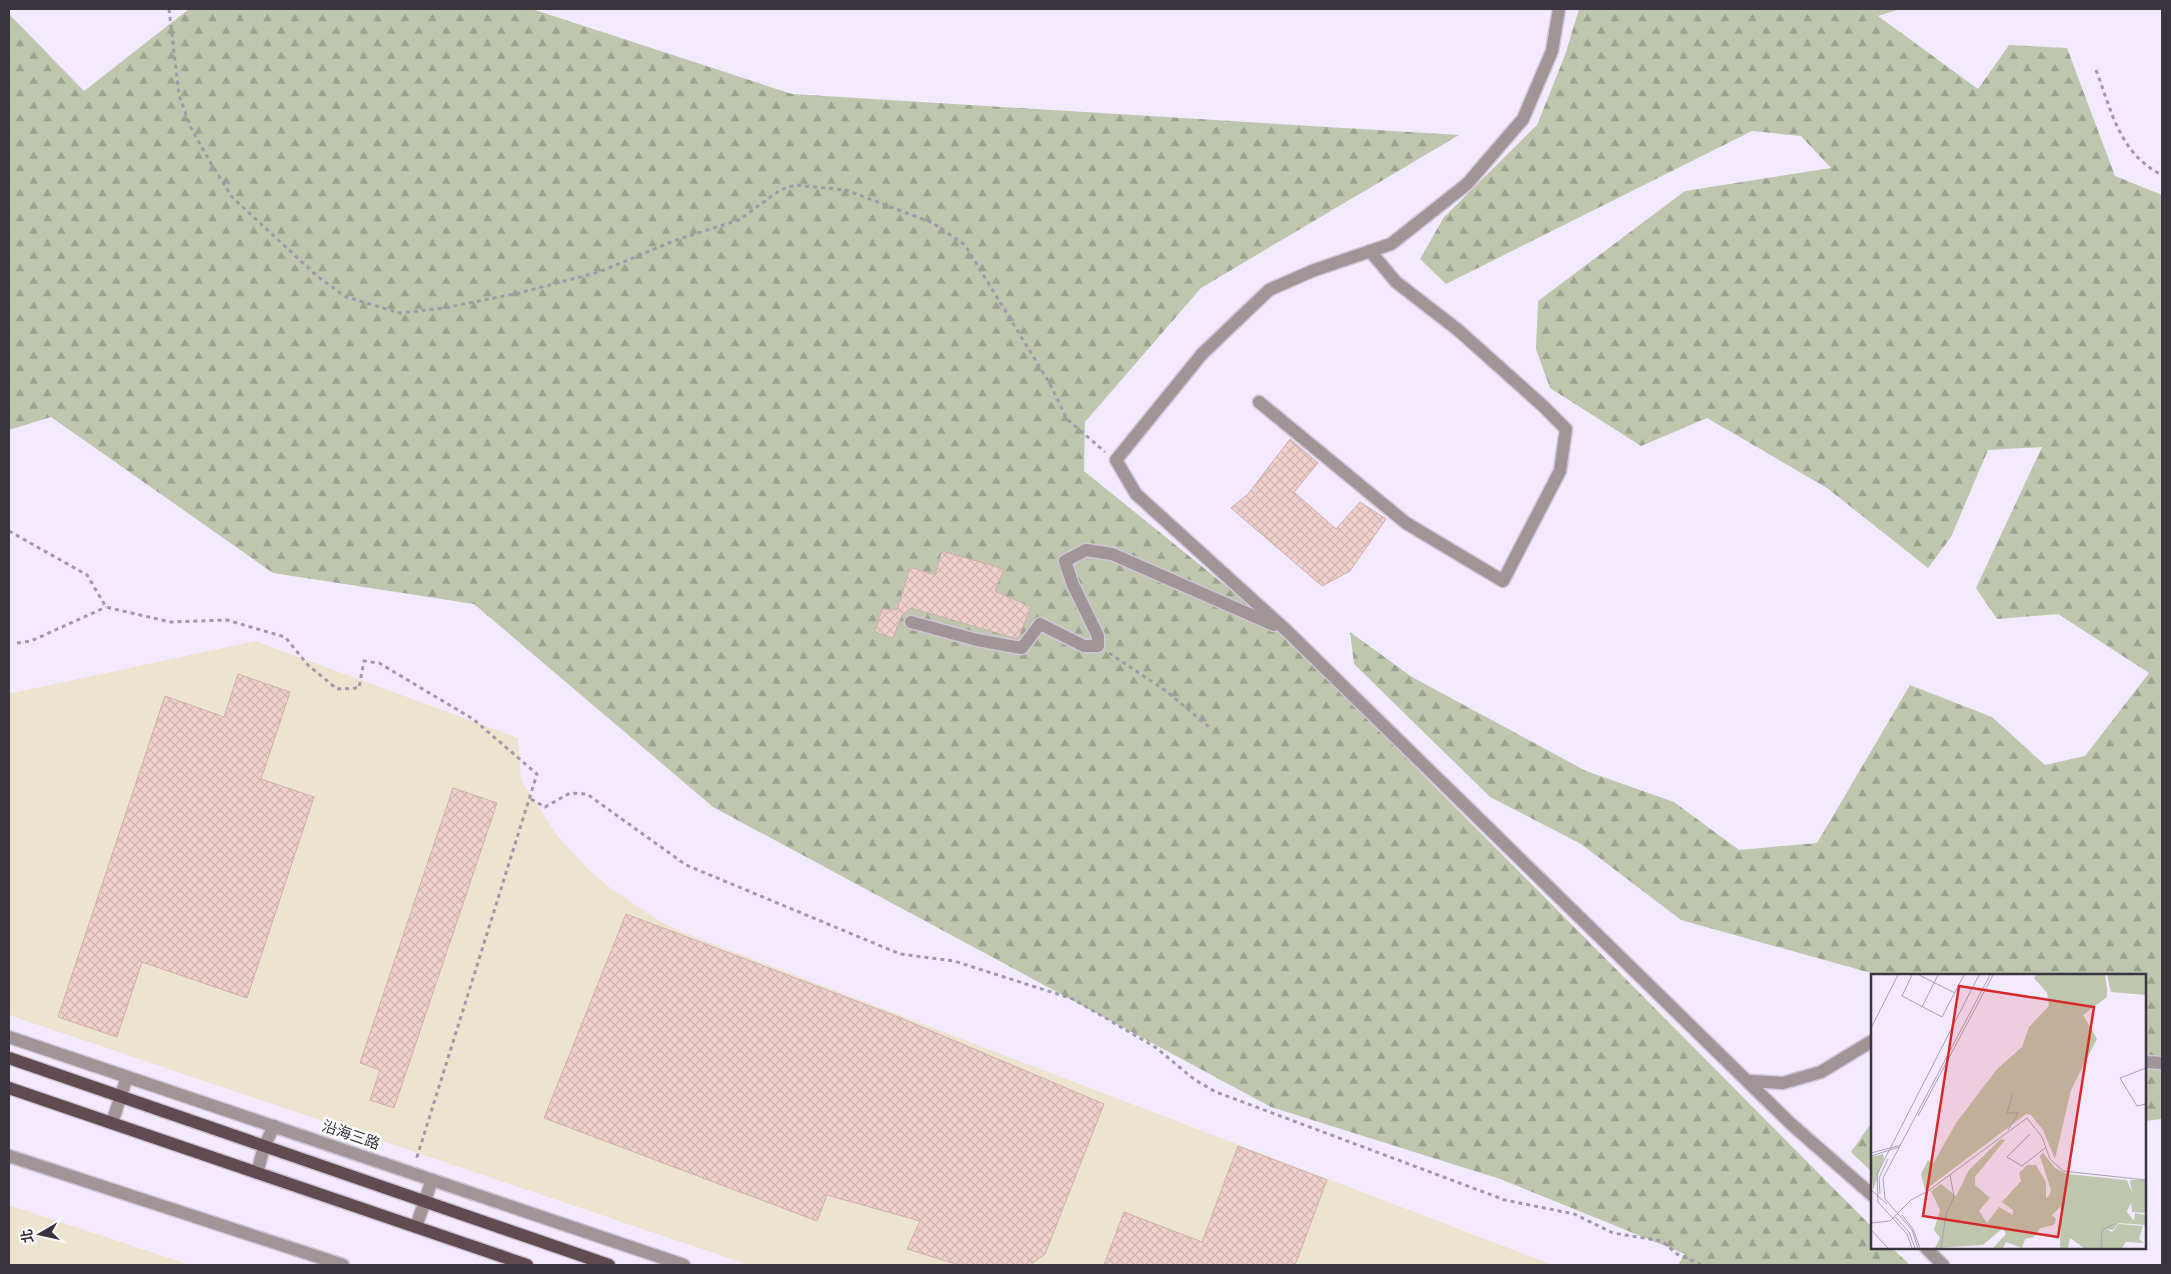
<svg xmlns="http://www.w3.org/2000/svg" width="2171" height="1274" viewBox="0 0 2171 1274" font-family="'Nunito Sans','Noto Sans TC',sans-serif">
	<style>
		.industrial { fill: #ede4cf }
		.forest { fill: url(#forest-firs) }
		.building { fill: url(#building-cross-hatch); stroke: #ceafad }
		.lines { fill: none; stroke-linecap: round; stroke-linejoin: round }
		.minor-casing { stroke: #cec6d8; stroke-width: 15 }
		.major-casing { stroke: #cec6d8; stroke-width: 15 }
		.path { stroke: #a199a9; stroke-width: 3; stroke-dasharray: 4 4; stroke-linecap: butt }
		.minor { stroke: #a19497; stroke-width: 12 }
		.major { stroke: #614b50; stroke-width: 12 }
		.labels { text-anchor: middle; stroke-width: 5; stroke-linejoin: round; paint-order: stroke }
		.street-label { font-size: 15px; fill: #39343e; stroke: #fcfcfc }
		.inset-road { fill: none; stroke: #a9a1b2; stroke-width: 1 }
		.view { fill: #d62828; fill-opacity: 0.15; stroke: #d62828; stroke-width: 2.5 }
		.inset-edge { fill: none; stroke: #39343e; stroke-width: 2.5 }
	</style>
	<defs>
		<pattern id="forest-firs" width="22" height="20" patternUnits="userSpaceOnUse" patternTransform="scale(1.25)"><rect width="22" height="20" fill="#bec7ae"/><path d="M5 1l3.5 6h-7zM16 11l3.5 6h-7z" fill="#9ba28f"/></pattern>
		<pattern id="building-cross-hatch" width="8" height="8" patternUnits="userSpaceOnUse" patternTransform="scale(1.25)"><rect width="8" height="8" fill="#f0d0cd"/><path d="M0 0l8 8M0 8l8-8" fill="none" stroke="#cfb3b1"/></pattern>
	</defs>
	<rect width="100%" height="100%" fill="#f3eaff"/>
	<g class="industrial">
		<path d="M 255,641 L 518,738 L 521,780 L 558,837 L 592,873 L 613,890 L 658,920 L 682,932 L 1553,1265 L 749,1265 L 9,1015 L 9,692 L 13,693 Z"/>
		<path d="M 9,1205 L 190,1265 L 9,1265 Z"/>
	</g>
	<g class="forest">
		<path d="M 189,9 L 532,9 L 792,94 L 1459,135 L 1201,288 L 1085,422 L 1084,471 L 1236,594 L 1299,650 L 1872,1227 L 1872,1248 L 1892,1248 L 1910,1265 L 1678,1265 L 1685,1254 L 1500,1179 L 1271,1107 L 713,807 L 474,604 L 273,573 L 51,417 L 9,430 L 9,14 L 84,91 Z"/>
		<path d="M 1579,9 L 1900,9 L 1878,16 L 1978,89 L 2009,45 L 2067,48 L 2115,176 L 2162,195 L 2162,1119 L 2145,1121 L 2145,975 L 1878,975 L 1681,920 L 1581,844 L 1490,797 L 1354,664 L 1350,632 L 1412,677 L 1586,771 L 1674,802 L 1739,850 L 1817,843 L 1910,685 L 1992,717 L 2045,765 L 2085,756 L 2149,673 L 2058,614 L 1997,619 L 1976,588 L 2042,447 L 1988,450 L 1951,537 L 1928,568 L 1827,488 L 1707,418 L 1641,446 L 1550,388 L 1536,349 L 1538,301 L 1685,191 L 1831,168 L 1801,136 L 1752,131 L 1446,284 L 1420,259 L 1444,217 L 1537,125 L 1565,55 Z"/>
		<path d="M 1872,1122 L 1872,1172 L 1851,1152 Z"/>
	</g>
	<g class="building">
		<path d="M 1290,439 L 1318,463 L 1294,492 L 1336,529 L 1360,502 L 1386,519 L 1350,571 L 1322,586 L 1231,508 L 1248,494 Z"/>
		<path d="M 942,551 L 1004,569 L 995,591 L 1031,607 L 1018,639 L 911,608 L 902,615 L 893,638 L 875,632 L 882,609 L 897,610 L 910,567 L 935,575 Z"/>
		<path d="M 238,674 L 290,692 L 261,779 L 314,797 L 247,998 L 142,962 L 117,1037 L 58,1017 L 165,696 L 224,717 Z"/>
		<path d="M 453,788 L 497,803 L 394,1108 L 370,1100 L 380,1070 L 360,1063 Z"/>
		<path d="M 626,914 L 896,1016 L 1104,1104 L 1045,1254 L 1030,1265 L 959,1265 L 907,1249 L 920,1221 L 827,1195 L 817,1221 L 544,1118 Z"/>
		<path d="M 1238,1146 L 1327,1180 L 1295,1265 L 1104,1265 L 1124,1212 L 1202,1242 Z"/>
	</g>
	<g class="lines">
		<g class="minor-casing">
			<g id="minor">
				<path d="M 1559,9 L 1552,51 L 1523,119 L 1467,184 L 1391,244 L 1312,271 L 1269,290 L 1202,354 L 1116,460 L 1136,494 L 1286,630 L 1790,1123 L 1872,1195"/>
				<path d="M 1259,402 L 1406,523 L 1503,581 L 1560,471 L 1566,429 L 1543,406 L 1458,330 L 1396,282 L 1370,251"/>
				<path d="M 911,622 L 977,640 L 1022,648 L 1040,624 L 1084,646 L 1098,646 L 1098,636 L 1073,585 L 1065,561 L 1086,550 L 1112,554 L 1274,625"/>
				<path d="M 9,1037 L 684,1265"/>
				<path d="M 2145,1062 L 2162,1063"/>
				<path d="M 1749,1081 L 1783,1083 L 1821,1072 L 1872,1041"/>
				<path d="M 112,1123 L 127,1077"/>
				<path d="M 9,1156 L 343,1265"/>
				<path d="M 257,1173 L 264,1147 L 274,1126"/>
				<path d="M 416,1227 L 432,1180"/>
				<path d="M 1926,1248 L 1943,1265"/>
			</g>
		</g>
		<g class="major-casing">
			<g id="major">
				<path d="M 9,1058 L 609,1265"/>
				<path d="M 9,1088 L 527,1265"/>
			</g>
		</g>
		<g class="path">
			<path d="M 169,9 L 179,95 L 191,128 L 209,160 L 232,197 L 317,276 L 346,297 L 400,313 L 444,308 L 519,293 L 599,272 L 676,240 L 739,220 L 780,190 L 795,185 L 846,190 L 933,223 L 965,245 L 1050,384 L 1067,419 L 1105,452"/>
			<path d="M 2096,70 C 2112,112 2119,153 2162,175"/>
			<path d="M 9,531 L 87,575 L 106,607 L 170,622 L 227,620 L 285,637 L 308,665 L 337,689 L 359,688 L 364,661 L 379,663 L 473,719 L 537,774 L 417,1157 L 420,1160"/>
			<path d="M 17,643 L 31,641 L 106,607"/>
			<path d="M 1109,653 L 1166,691 L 1209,727"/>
			<path d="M 531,799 L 545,807 L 570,793 L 587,794 L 686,865 L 900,954 L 954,961 L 1073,999 L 1155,1047 L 1195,1080 L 1216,1092 L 1505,1200 L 1574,1214 L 1613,1233 L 1662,1241 L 1677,1254 L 1703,1265"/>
		</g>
		<use href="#minor" class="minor"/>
		<use href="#major" class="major"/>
	</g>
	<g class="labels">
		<g class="street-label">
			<text transform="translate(351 1135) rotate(19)" y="5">沿海三路</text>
		</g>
	</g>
	<g transform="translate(1871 974)">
		<rect width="275" height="275" fill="#f3eaff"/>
		<path d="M 165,1 L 234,1 L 236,15 L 236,23 L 212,41 L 226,65 L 200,116 L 184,185 L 172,156 L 160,141 L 155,140 L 54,216 L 50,200 L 57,186 L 62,190 L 85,149 L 126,95 L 151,73 L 158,53 L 178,32 L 176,19 L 163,4 ZM 130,165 L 134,166 L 104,203 L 104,211 L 119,224 L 108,237 L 116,249 L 128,233 L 142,241 L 142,236 L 131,228 L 150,207 L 148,199 L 156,191 L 165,191 L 175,208 L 175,224 L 178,222 L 180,216 L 169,182 L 172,179 L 184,194 L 196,200 L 256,206 L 261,219 L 259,206 L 275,206 L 275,239 L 261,238 L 260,228 L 254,242 L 231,253 L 241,258 L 248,250 L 272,252 L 268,265 L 273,269 L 255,268 L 251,274 L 213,274 L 199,264 L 197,274 L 189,274 L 190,232 L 181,241 L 185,245 L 183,251 L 169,254 L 163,263 L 154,265 L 151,274 L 135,268 L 132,274 L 122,274 L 135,260 L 132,254 L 112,271 L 64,274 L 69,264 L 63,256 L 69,236 L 60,217 L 70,210 L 85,222 L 98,196 Z" fill="#bec7ae"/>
		<path d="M 236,1 L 275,1 L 275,21 L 240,18 ZM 256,238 L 263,247 L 264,239 L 275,241 L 275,263 L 274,251 L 248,249 L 242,256 L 227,254 L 225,242 Z" fill="#bec7ae"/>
		<path d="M 12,180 L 13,184 L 2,216 L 0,183 Z" fill="#bec7ae"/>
		<path class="inset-road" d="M 41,1 L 31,22 L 71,43 L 93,1M 48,1 L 84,19M 51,33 L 67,1M 0,54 L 27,1M 275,94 L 249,104 L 266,132 L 275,130M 47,142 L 122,1M 137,156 L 147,139 L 136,139 L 142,119M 159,160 L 136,183 L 151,192 L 174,174M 0,179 L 30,171M 0,182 L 28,173M 0,216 L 16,230M 9,220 L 8,204 L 17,185M 31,241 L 42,255 L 49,274M 24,243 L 38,258 L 44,274M 0,249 L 19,247 L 40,226 L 57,217 L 156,144 L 171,163 L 179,185 L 192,197 L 275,206M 0,256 L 17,274M 41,274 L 36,260 L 7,228 L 6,200 L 108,1M 47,274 L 41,256 L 14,225 L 12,204 L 119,1M 70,274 L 75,240 L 83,223 L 79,201M 230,274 L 231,256 L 243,250"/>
		<path class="view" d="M 88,12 L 223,33 L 187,263 L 52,242 Z"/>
		<rect width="275" height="275" class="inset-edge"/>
	</g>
	<rect width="2171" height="1274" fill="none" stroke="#39343e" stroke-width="20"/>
	<g transform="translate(40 1234) rotate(261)" stroke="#fcfcfc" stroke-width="4" paint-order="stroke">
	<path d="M0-4L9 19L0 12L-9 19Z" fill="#39343e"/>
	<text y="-8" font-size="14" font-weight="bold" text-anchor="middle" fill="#39343e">北</text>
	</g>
</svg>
